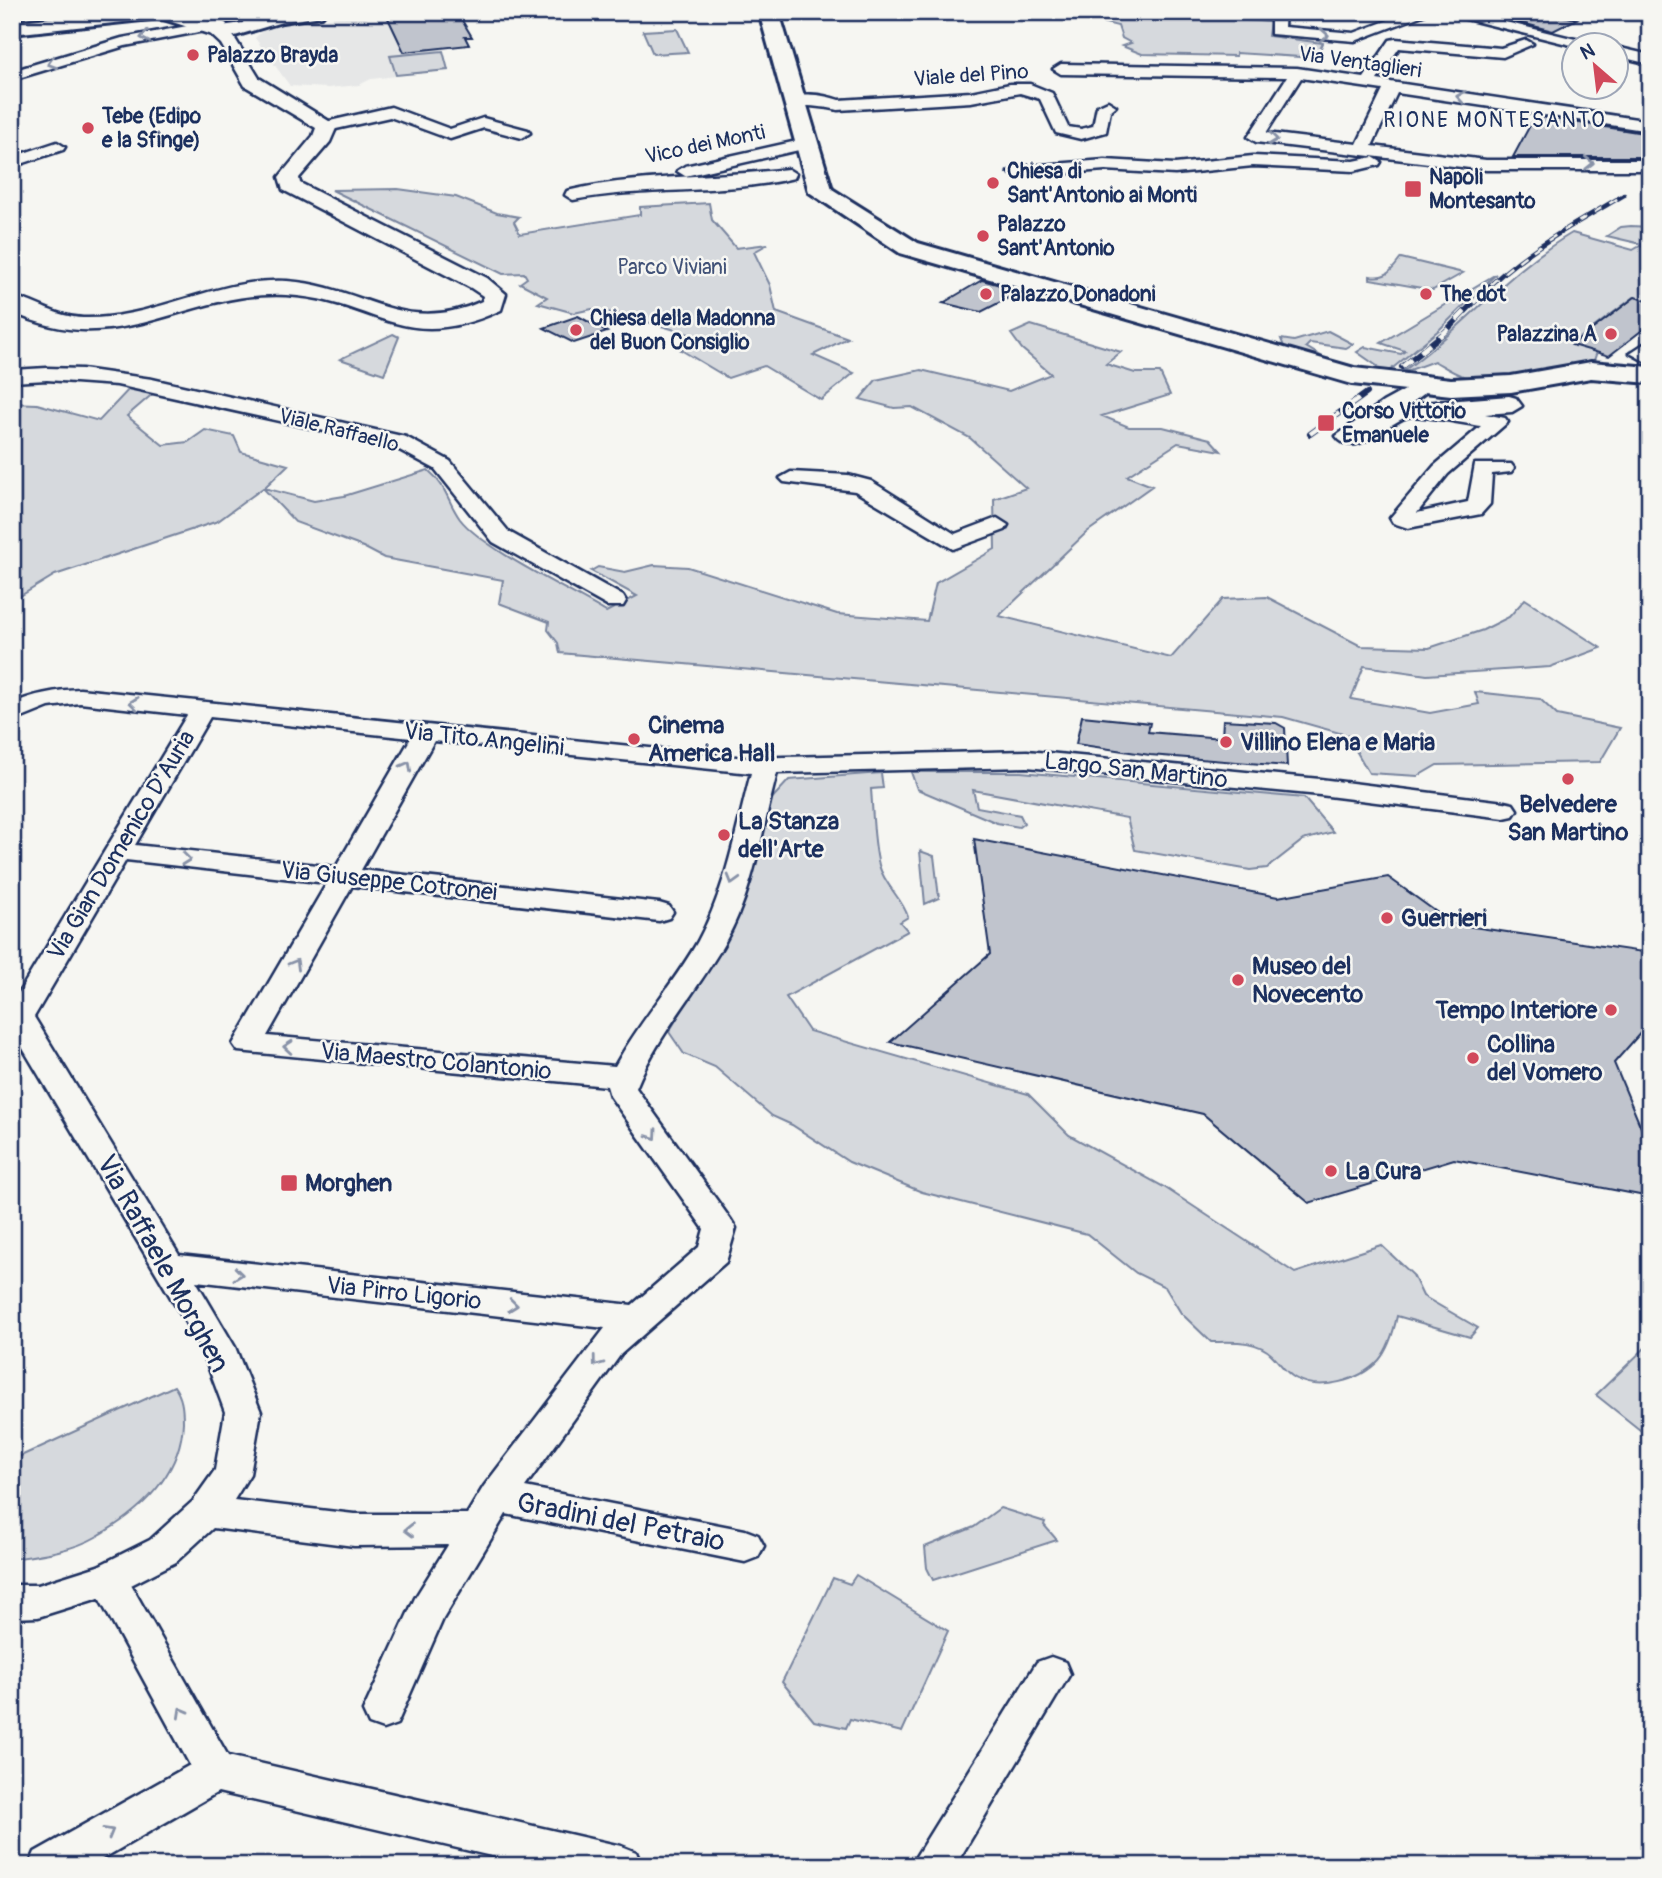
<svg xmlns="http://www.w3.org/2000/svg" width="1662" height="1878" viewBox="0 0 1662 1878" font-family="Pangolin,sans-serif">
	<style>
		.built { fill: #e6e7e7 }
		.green { fill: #d6d9dd; stroke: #78849e; stroke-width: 2 }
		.building { fill: #c0c4cd; stroke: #1b2f5e; stroke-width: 2 }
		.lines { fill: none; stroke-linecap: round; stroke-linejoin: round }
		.minor-casing { stroke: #1b2f5e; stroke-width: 5 }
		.tertiary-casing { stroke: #1b2f5e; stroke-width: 5 }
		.secondary-casing { stroke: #1b2f5e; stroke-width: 6 }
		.primary-casing { stroke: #1b2f5e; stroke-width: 6 }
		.minor { fill: #f6f6f2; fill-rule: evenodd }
		.tertiary { fill: #f6f6f2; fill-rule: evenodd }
		.secondary { fill: #f6f6f2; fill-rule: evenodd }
		.primary { fill: #f6f6f2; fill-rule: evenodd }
		.rail-far1-casing { stroke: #1b2f5e; stroke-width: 4.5 }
		.rail-casing { stroke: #1b2f5e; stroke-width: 6 }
		.rail-far1 { stroke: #f6f6f2; stroke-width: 2.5; stroke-dasharray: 9; stroke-linecap: butt }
		.rail { stroke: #f6f6f2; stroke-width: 4.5; stroke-dasharray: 12; stroke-linecap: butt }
		.oneway { stroke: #8892a8 }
		.poi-dot { fill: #d1495b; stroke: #f6f6f2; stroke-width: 2.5 }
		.labels { text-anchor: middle; stroke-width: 5; stroke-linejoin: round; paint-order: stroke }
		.far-poi-label { font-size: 21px; font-weight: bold; fill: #1b2f5e; stroke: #f6f6f2; text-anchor: start }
		.far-street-label { font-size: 21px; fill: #1b2f5e; stroke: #f6f6f2 }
		.far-neighbourhood-label { font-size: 21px; letter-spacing: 2px; fill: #1b2f5e; stroke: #f6f6f2 }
		.far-park-label { font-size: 21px; fill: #405177; stroke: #f6f6f2 }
		.poi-label { font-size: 24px; font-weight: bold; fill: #1b2f5e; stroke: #f6f6f2; text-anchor: start }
		.street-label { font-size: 24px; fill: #1b2f5e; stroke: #f6f6f2 }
		.near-street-label { font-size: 28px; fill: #1b2f5e; stroke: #f6f6f2 }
	</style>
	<rect width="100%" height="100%" fill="#f6f6f2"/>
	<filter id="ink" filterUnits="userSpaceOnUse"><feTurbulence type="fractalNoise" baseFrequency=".0143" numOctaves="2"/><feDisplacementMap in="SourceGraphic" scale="14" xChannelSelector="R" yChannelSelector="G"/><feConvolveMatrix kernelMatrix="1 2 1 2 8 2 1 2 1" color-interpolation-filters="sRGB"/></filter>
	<g filter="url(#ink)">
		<path class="built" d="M 386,12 L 494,14 L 461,17 L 472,37 L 442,48 L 448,70 L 371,79 L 359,85 L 328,88 L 290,86 L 255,38 L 265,28 L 277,24 L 363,14 L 368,20 L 388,18 Z"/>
		<g class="green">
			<path d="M 1070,12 L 1149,12 L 1270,22 L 1268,36 L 1323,43 L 1316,58 L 1236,53 L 1236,56 L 1142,54 L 1122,46 L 1131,43 L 1122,38 L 1118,26 L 1068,14 Z"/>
			<path d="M 677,29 L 688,52 L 653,54 L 643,31 Z"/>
			<path d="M 443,51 L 448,70 L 396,75 L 390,56 Z"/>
			<path d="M 398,189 L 456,197 L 497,213 L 519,217 L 514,222 L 520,234 L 640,215 L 640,207 L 709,203 L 712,220 L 736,248 L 768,244 L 754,252 L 770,285 L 776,312 L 848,338 L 813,355 L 854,373 L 821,400 L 764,366 L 728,378 L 681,350 L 686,348 L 681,344 L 696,338 L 692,335 L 628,316 L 592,309 L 574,313 L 538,303 L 547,297 L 520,283 L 527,278 L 524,273 L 503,274 L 332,190 Z"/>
			<path d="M 1631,226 L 1650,227 L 1650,246 L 1607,236 L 1621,227 Z"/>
			<path d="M 1572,233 L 1633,250 L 1640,246 L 1650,248 L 1650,302 L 1634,297 L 1572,344 L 1597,352 L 1593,363 C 1559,363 1490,386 1463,376 C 1453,373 1443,366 1434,361 L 1399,374 C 1460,332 1507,271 1572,233 Z"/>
			<path d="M 1401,258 L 1463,273 L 1433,290 L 1370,279 L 1370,276 C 1387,279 1392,270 1401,258 Z"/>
			<path d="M 1496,274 L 1440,329 L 1388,372 L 1375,369 L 1377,366 L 1357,352 L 1365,347 L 1401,354 L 1405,351 L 1381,343 Z"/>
			<path d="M 1031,325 L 1121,352 L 1106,364 L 1135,373 L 1160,373 L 1170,395 L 1102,416 L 1129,427 L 1163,427 L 1210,439 L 1221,451 L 1178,443 L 1127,476 L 1152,486 L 1087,532 L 999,616 L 1171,658 L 1223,599 L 1267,597 L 1361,646 L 1429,648 L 1483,630 L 1509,617 L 1525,599 L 1601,648 L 1550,667 L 1427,675 L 1364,666 L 1351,699 L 1430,713 L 1479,704 L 1475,692 L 1540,699 L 1557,715 L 1620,728 L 1600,762 L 1437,765 L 1418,776 L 1369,773 L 1347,735 L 1283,717 L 560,653 L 558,643 L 548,630 L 549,622 L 499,603 L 503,580 L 384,558 L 363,547 L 295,522 L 263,488 L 218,521 L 55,575 L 12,601 L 12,578 L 15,576 L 12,573 L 12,403 L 37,404 L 99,421 L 130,388 L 156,391 L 127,416 L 163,445 L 188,442 L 205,430 L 234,436 L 241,452 L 288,465 L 264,488 L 314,501 L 344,496 L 428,470 C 447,486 447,501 460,519 C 483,549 570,590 606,612 L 637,596 L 591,571 L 598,567 L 625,572 L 654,565 L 688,567 L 837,614 L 927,621 L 936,583 L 995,549 L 994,499 L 1026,488 L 970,438 L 912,407 L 894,408 L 860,399 L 876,380 L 921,370 L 1009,391 L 1051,374 L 1022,349 L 1011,334 Z"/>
			<path d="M 1328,331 L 1353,344 L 1346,348 L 1310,343 L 1306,347 L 1326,359 L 1285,349 L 1281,339 L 1294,341 Z"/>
			<path d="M 393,334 L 399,337 L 384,374 L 340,359 Z"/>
			<path d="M 911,772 L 1021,772 L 1304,798 L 1333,832 L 1303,840 L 1267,868 L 1250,870 L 1135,850 L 1127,818 L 973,790 L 977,807 L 1020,815 L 1024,823 L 1019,827 L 997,823 L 917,789 Z"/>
			<path d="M 881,773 L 883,788 L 871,789 C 873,813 873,841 879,865 C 884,885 903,899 908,917 L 900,922 L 908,931 L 786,997 L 809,1031 L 1028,1094 L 1069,1135 L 1164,1187 L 1295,1273 L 1381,1245 L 1413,1275 L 1423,1296 L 1478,1328 L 1470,1337 L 1397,1316 C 1394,1330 1389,1348 1379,1360 C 1360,1381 1319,1392 1295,1378 C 1285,1372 1280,1363 1272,1355 C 1256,1339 1231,1342 1211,1342 L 1181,1313 L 1165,1287 L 1136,1273 L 1087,1234 L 922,1192 L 849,1162 L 792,1125 L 772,1116 L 715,1067 L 684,1054 L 669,1032 L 726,935 L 766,805 L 789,780 Z"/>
			<path d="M 920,851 L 934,856 L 939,898 L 925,904 Z"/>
			<path d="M 1650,1343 L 1650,1438 L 1596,1395 Z"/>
			<path d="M 174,1386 C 182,1397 183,1408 183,1422 C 181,1475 140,1512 96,1537 C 72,1551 39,1555 12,1559 L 12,1460 Z"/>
			<path d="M 1000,1508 L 1045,1522 L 1044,1525 L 1057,1540 L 933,1580 L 927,1568 L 925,1547 L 974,1527 Z"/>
			<path d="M 856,1575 L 948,1631 L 902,1732 L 850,1719 L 846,1728 L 814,1721 L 782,1682 L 833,1578 L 850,1584 Z"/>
		</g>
		<g class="building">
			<path d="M 429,12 L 457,12 L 472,37 L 465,37 L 469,45 L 404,52 L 387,16 Z"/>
			<path d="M 1499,12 L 1569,12 L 1563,16 L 1577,19 L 1553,31 L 1498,17 Z"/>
			<path d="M 1535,116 L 1650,134 L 1650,157 L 1513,157 Z"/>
			<path d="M 982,280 L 1022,291 L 981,312 L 943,303 Z"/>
			<path d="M 1635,297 L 1650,302 L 1650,324 L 1609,356 L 1572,345 Z"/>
			<path d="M 578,316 L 607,332 L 574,343 L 544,328 Z"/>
			<path d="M 1082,716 L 1150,723 L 1148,732 L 1222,738 L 1223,720 L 1276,723 L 1285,728 L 1287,766 L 1150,755 L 1076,744 Z"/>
			<path d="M 974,839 L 1278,897 L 1388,877 L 1453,924 L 1650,953 L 1650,1022 L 1614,1063 L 1650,1149 L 1650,1197 L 1454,1159 L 1309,1203 L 1203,1114 L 890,1042 L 990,954 Z"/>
		</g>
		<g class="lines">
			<g class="minor-casing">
				<g id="minor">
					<path d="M 1271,12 L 1285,12 L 1284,27 L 1354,33 L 1410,12 L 1431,12 L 1355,41 L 1271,34 Z"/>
					<path d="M 1438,12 L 1465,12 L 1604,46 L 1575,46 Z"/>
					<path d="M 220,20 L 227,24 L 225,27 L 125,46 L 12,80 L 12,71 L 122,38 Z"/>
					<path d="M 1395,39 L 1501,48 L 1526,40 L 1533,44 L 1503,57 L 1399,48 L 1377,80 L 1650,121 L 1650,131 L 1397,93 L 1372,146 L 1486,160 L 1650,160 L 1650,170 L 1486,170 L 1256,142 L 1248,137 L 1287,77 L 1061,74 L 1053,69 L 1061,64 L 1297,68 L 1364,78 L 1390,40 ZM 1301,78 L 1383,90 L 1357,144 L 1266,133 Z"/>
					<path d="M 1616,47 L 1650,55 L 1650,64 L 1616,56 Z"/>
					<path d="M 1010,84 L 1030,84 L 1052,93 L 1068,127 L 1081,129 L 1093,126 L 1097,106 L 1108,101 L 1116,106 L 1110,111 L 1106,132 L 1081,139 L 1056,133 L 1040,99 L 1020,93 L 971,102 L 838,110 C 825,106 791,106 785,101 C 798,90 824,95 839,100 L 971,92 Z"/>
					<path d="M 391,107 L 450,129 L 483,118 L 528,130 L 530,133 L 522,138 L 484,128 L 450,139 L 390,117 L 327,131 L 319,126 L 321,123 Z"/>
					<path d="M 806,139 L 814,144 L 812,147 L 685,176 L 677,171 L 685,166 Z"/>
					<path d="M 57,142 L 65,147 L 63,150 L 12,167 L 12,157 Z"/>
					<path d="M 1253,156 L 1354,161 L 1373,157 L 1381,162 L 1379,165 L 1354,171 L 1253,166 L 1175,174 L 1105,170 L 1016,177 L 1008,172 L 1016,167 L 1105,160 L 1175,164 Z"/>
					<path d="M 788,169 L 796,174 L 794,178 C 722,195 646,186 573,200 L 565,195 L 567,191 C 639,174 715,178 788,169 Z"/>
					<path d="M 1650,340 L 1650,364 L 1630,353 Z"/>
					<path d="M 47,368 L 82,369 L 152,379 L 406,437 L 450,461 L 509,532 L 623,596 L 626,601 L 623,606 L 607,606 L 493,542 L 435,469 L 392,446 L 117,385 L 47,380 L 12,382 L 12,370 Z"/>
					<path d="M 1414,379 L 1421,381 L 1425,393 L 1410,404 L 1509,396 L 1516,398 L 1522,406 L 1512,412 L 1485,414 L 1505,418 L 1508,422 L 1448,474 L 1417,513 L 1468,502 L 1475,464 L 1511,464 L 1514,468 L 1511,472 L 1492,474 L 1490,504 L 1481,514 L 1408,528 L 1393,523 L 1390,518 L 1434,466 L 1481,426 C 1466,424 1417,413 1407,417 C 1387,423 1354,461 1336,436 L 1383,402 L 1405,390 L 1407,381 Z"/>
					<path d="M 791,472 L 848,475 L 871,481 L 955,534 L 997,518 L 1008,525 L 1005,530 L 953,549 L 855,491 L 784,482 L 780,478 Z"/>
					<path d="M 80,689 L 746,758 L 1027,751 L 1320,779 L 1504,802 L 1513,804 L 1517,810 L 1513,816 L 1504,818 L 1320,795 L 1027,767 L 777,773 C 762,829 754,891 725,942 C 697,992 658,1034 636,1088 L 731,1220 L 736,1228 L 726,1262 L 621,1354 L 525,1487 L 745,1530 L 758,1535 L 764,1546 L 758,1557 L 745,1562 L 506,1514 L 443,1619 L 397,1724 L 383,1729 L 369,1724 L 363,1711 L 415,1598 L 448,1545 L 354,1546 L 213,1528 L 176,1562 L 131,1585 L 228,1756 L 621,1846 L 636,1852 L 642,1866 L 534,1866 L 218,1792 L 90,1866 L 29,1866 L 35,1852 L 190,1765 L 99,1598 L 38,1617 L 12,1618 L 12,1585 L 38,1585 L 98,1566 L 150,1540 L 193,1501 L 215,1470 L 225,1412 L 202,1350 L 12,1030 L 12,1004 L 187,715 L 80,703 L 49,707 L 12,722 L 12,704 C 33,694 57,690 80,689 ZM 210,717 L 411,738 L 336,867 L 135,845 ZM 434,741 L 751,773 C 736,829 726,890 698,941 C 673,985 639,1022 615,1066 L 267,1036 L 352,886 L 659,921 L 669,918 L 673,912 L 669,906 L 659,903 L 361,870 ZM 126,860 L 327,883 L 233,1044 L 238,1051 L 607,1086 L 610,1096 L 704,1229 L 699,1247 L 632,1305 L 179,1255 L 34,1017 ZM 196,1281 L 605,1328 L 484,1486 L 467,1514 L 354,1514 L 234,1500 L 250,1474 L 261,1412 L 235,1347 Z"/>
					<path d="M 1051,1657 L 1065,1662 L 1070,1674 L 955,1866 L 910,1866 L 1037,1662 Z"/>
				</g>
			</g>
			<g class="tertiary-casing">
				<path id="tertiary" d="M 216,26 L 234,37 L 259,78 L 337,126 L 330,142 L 299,178 L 300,183 L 487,278 L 506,294 L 501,310 C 401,356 377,300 286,295 C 185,290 119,363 12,312 L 12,296 C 37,302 56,317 83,318 C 153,320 217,277 287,281 C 364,286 404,337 482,301 L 483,296 L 471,288 L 283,190 L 279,177 L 313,136 L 316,128 L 245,86 L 221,44 L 207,31 Z"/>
			</g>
			<g class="secondary-casing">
				<path id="secondary" d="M 103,12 L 187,12 L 221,26 L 243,23 L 244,16 L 251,14 L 325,12 L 322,16 L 282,22 L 225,39 L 160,18 L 12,34 L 12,22 Z"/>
			</g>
			<g class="primary-casing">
				<path id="primary" d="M 759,12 L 779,12 L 832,189 L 918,243 L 1354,368 L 1451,379 L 1511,376 L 1591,362 L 1650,367 L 1650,383 L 1591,378 L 1511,392 L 1451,395 L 1352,384 L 900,253 L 809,192 Z"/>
			</g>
			<use href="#minor" class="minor"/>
			<use href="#tertiary" class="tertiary"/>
			<use href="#secondary" class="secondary"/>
			<use href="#primary" class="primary"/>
			<g class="rail-far1-casing">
				<path id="rail-far1" d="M 1478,297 C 1520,253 1571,226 1624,195"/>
			</g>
			<g class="rail-casing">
				<g id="rail">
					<path d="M 1402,367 L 1445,332 L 1480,296"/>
					<path d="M 1310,434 L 1367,393"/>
				</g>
			</g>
			<use href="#rail-far1" class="rail-far1"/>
			<use href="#rail" class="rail"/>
		</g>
		<defs><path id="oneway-chevron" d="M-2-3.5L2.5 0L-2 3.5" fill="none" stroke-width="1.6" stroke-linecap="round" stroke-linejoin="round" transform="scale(1.75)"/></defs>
		<g class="oneway">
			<use href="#oneway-chevron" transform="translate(1324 35) rotate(4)"/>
			<use href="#oneway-chevron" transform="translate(145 37) rotate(169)"/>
			<use href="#oneway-chevron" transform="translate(52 63) rotate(163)"/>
			<use href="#oneway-chevron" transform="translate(1461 97) rotate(-171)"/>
			<use href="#oneway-chevron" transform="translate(1273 139) rotate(7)"/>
			<use href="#oneway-chevron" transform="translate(1589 163) rotate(-1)"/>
			<use href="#oneway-chevron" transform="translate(134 703) rotate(-174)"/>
			<use href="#oneway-chevron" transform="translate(407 766) rotate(-61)"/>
			<use href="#oneway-chevron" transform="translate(186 859) rotate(6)"/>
			<use href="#oneway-chevron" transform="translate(733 880) rotate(106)"/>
			<use href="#oneway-chevron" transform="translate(295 964) rotate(-60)"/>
			<use href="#oneway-chevron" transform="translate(288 1047) rotate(-175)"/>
			<use href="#oneway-chevron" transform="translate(653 1135) rotate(55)"/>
			<use href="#oneway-chevron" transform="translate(238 1274) rotate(6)"/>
			<use href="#oneway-chevron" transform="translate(513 1305) rotate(6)"/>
			<use href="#oneway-chevron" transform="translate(597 1362) rotate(127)"/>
			<use href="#oneway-chevron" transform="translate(409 1530) rotate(179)"/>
			<use href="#oneway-chevron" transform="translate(182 1712) rotate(-119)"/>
			<use href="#oneway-chevron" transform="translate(109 1832) rotate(-30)"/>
		</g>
	</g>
	<g class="poi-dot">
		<circle cx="193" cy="55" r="7"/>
		<circle cx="88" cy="128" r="7"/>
		<circle cx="993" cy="183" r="7"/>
		<rect x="1404" y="180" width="18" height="18" rx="3.5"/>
		<circle cx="983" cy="236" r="7"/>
		<circle cx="986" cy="294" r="7"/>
		<circle cx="1426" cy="294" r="7"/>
		<circle cx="576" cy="330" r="7"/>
		<circle cx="1611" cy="334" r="7"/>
		<rect x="1317" y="414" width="18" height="18" rx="3.5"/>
		<circle cx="634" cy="739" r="7"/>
		<circle cx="1226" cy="742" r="7"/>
		<circle cx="1568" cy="779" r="7"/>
		<circle cx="724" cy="835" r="7"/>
		<circle cx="1387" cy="918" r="7"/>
		<circle cx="1238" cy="980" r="7"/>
		<circle cx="1611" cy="1010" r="7"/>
		<circle cx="1473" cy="1058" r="7"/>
		<circle cx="1331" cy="1171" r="7"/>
		<rect x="280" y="1174" width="18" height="18" rx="3.5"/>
	</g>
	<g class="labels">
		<g class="far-poi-label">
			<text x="207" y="62">Palazzo Brayda</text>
			<text x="102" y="123">Tebe (Edipo<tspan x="102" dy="24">e la Sfinge)</tspan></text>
			<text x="1007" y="178">Chiesa di<tspan x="1007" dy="24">Sant'Antonio ai Monti</tspan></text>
			<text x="1429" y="184">Napoli<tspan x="1429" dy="24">Montesanto</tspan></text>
			<text x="997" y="231">Palazzo<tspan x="997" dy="24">Sant'Antonio</tspan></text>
			<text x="1000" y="301">Palazzo Donadoni</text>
			<text x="1440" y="301">The dot</text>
			<text x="590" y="325">Chiesa della Madonna<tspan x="590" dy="24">del Buon Consiglio</tspan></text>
			<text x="1597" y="341" text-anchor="end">Palazzina A</text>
			<text x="1342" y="418">Corso Vittorio<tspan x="1342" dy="24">Emanuele</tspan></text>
		</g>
		<g class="far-street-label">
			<text transform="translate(1360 62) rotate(8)" y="7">Via Ventaglieri</text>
			<text transform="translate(971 75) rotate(-4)" y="7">Viale del Pino</text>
			<text transform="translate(705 144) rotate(-12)" y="7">Vico dei Monti</text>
			<text transform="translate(339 430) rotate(14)" y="7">Viale Raffaello</text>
		</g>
		<g class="far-neighbourhood-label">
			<text x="1495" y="127">RIONE MONTESANTO</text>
		</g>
		<g class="far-park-label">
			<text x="672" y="274">Parco Viviani</text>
		</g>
		<g class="poi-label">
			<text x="648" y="733">Cinema<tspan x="648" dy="28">America Hall</tspan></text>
			<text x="1240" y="750">Villino Elena e Maria</text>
			<text x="1568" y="812" text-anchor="middle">Belvedere<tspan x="1568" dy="28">San Martino</tspan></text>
			<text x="738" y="829">La Stanza<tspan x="738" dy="28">dell'Arte</tspan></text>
			<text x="1401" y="926">Guerrieri</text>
			<text x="1252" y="974">Museo del<tspan x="1252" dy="28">Novecento</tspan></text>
			<text x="1597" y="1018" text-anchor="end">Tempo Interiore</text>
			<text x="1487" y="1052">Collina<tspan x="1487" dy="28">del Vomero</tspan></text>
			<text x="1345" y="1179">La Cura</text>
			<text x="305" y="1191">Morghen</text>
		</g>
		<g class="street-label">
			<text transform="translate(484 739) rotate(6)" y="8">Via Tito Angelini</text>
			<text transform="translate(1136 770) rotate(6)" y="8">Largo San Martino</text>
			<text transform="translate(121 845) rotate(-59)" y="8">Via Gian Domenico D'Auria</text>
			<text transform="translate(389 881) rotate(6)" y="8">Via Giuseppe Cotronei</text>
			<text transform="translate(436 1061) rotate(5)" y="8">Via Maestro Colantonio</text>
			<text transform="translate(404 1293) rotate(6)" y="8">Via Pirro Ligorio</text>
		</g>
		<g class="near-street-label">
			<text transform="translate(164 1263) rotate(61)" y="10">Via Raffaele Morghen</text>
			<text transform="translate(621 1521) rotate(11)" y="10">Gradini del Petraio</text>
		</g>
	</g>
	<rect width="1662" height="1878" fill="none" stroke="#f6f6f2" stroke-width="42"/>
	<rect x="21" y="21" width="1620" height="1836" fill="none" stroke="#1b2f5e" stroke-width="2.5" filter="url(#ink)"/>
	<g transform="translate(1595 66) rotate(332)"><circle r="33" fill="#f6f6f2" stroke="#9ea6b7" stroke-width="2"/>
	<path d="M0-5L12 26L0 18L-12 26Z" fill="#d1495b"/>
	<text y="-10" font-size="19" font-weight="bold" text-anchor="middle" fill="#1b2f5e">N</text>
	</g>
</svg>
